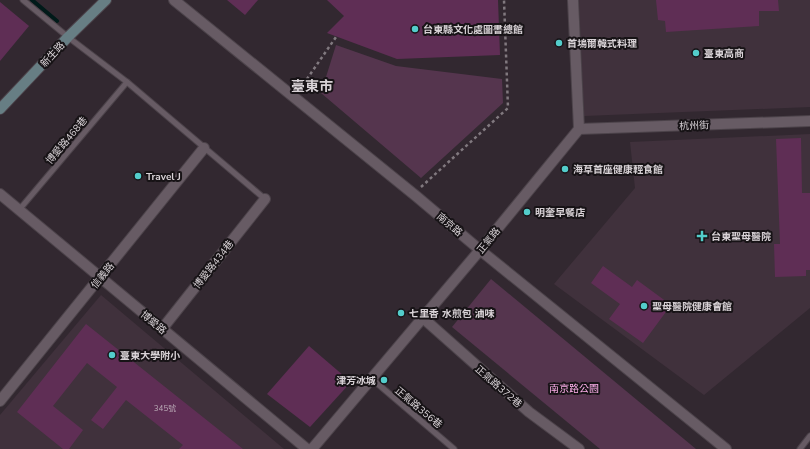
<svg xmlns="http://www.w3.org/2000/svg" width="810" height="449" viewBox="0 0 810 449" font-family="'Nunito Sans','Noto Sans TC',sans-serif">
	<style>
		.built { fill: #40313c }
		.green { fill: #55354e }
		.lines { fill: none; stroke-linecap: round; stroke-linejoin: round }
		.stream { stroke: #001a19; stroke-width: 4 }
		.building { fill: #5f2e55 }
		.lane-casing { stroke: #4c434a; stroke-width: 7 }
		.street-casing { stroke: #4c434a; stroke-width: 12 }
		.secondary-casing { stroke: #4c434a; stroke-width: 12 }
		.path { stroke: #81797f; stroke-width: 2.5; stroke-dasharray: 3 3; stroke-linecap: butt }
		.lane { stroke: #675b64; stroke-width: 5 }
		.street { stroke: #675b64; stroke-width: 10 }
		.secondary { stroke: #677e84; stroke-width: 10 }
		.poi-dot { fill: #53cdcb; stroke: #171316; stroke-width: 1.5 }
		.labels { text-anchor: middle; stroke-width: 4; stroke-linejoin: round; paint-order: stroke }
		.number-label { font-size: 8px; fill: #baaab6 }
		.poi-label { font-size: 10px; font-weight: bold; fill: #d9d3d7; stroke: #171316; text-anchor: start }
		.street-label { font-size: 10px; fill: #d9d3d7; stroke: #171316 }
		.park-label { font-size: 10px; fill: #ffb0ec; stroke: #171316 }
		.district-label { font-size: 14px; font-weight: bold; fill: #d9d3d7; stroke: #171316 }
	</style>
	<rect width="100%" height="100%" fill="#322830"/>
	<g class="built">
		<path d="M 579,0 L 810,0 L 810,107 L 584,116 Z"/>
		<path d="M 810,134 L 810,308 L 704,395 L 554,284 L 635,188 L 630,142 Z"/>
		<path d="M 101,295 L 284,449 L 0,449 L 0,415 Z"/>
	</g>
	<g class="green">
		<path d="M 336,45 L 396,66 L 502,79 L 503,103 L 421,178 L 321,93 Z"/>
		<path d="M 491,279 L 696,449 L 600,449 L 452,327 Z"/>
	</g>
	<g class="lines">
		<path class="stream" d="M 32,0 L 57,21"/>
	</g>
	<g class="building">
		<path d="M 227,0 L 258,0 L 245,15 Z"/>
		<path d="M 327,0 L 498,0 L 500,55 L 397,59 L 327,33 L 344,16 Z"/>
		<path d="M 656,0 L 778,0 L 779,11 L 759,11 L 759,26 L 666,32 L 665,21 L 658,20 Z"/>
		<path d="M 0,2 L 29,26 L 0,61 Z"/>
		<path d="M 801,138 L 802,193 L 810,193 L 810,270 L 806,270 L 806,276 L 775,277 L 774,244 L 780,244 L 776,139 Z"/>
		<path d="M 603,266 L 632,287 L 637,280 L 671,305 L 643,343 L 609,319 L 620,304 L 591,283 Z"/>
		<path d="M 86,324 L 243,449 L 179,449 L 183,445 L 126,400 L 103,429 L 91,420 L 117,387 L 87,363 L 53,406 L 83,430 L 69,449 L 63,449 L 17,412 Z"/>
		<path d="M 309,346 L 351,382 L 310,427 L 267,394 Z"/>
	</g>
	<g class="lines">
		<g class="lane-casing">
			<g id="lane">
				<path d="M 23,0 L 68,37 L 127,82 L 265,199"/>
				<path d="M 19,210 L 127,82"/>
				<path d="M 372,379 L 454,449"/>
				<path d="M 800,449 L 810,436"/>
			</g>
		</g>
		<g class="street-casing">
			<g id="street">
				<path d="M 174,0 L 416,196 L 480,250 L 726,449"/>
				<path d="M 579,129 L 810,121"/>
				<path d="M 0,194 L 307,449"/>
				<path d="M 423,318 L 529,412 L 579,449"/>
				<path d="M 162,329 L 265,199"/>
				<path d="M 0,401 L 204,148"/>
				<path d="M 312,449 L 480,250 L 579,129 L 573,0"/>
			</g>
		</g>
		<g class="secondary-casing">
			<path id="secondary" d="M 0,109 L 68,37 L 106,0"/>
		</g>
		<g class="path">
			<path d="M 300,89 L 336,37"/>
			<path d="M 421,187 L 508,108 L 504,0"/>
		</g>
		<use href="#lane" class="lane"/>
		<use href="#street" class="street"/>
		<use href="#secondary" class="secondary"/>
	</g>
	<g class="poi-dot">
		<circle cx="415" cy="29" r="4"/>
		<circle cx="559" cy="43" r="4"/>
		<circle cx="696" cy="53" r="4"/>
		<circle cx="565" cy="169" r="4"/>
		<circle cx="138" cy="176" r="4"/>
		<circle cx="527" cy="212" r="4"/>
		<path d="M700 230h4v4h4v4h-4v4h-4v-4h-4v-4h4z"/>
		<circle cx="644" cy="306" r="4"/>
		<circle cx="401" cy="313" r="4"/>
		<circle cx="112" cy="355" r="4"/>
		<circle cx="384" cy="380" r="4"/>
	</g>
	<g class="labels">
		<g class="number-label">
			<text x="165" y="411">345號</text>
		</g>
		<g class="poi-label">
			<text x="423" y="33">台東縣文化處圖書總館</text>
			<text x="567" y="47">首塢爾韓式料理</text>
			<text x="704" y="57">臺東高商</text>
			<text x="573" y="173">海草首座健康輕食館</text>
			<text x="146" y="180">Travel J</text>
			<text x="535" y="216">明奎早餐店</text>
			<text x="711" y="240">台東聖母醫院</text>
			<text x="652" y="310">聖母醫院健康會館</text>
			<text x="409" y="317">七里香 水煎包 滷味</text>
			<text x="120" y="359">臺東大學附小</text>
			<text x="376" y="384" text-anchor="end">津芳冰城</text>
		</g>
		<g class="street-label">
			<text transform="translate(52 54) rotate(-47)" y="4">新生路</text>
			<text transform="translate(694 125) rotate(-2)" y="4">杭州街</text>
			<text transform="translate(66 140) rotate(-50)" y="4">博愛路468巷</text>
			<text transform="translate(450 224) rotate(40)" y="4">南京路</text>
			<text transform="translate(488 240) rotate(-51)" y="4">正氣路</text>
			<text transform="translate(213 264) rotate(-52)" y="4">博愛路434巷</text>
			<text transform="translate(102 275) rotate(-51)" y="4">信義路</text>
			<text transform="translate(154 322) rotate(40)" y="4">博愛路</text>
			<text transform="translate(499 386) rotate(41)" y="4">正氣路372巷</text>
			<text transform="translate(419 407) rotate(40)" y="4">正氣路356巷</text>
		</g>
		<g class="park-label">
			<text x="574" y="392">南京路公園</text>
		</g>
		<g class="district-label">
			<text x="312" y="91">臺東市</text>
		</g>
	</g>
</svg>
